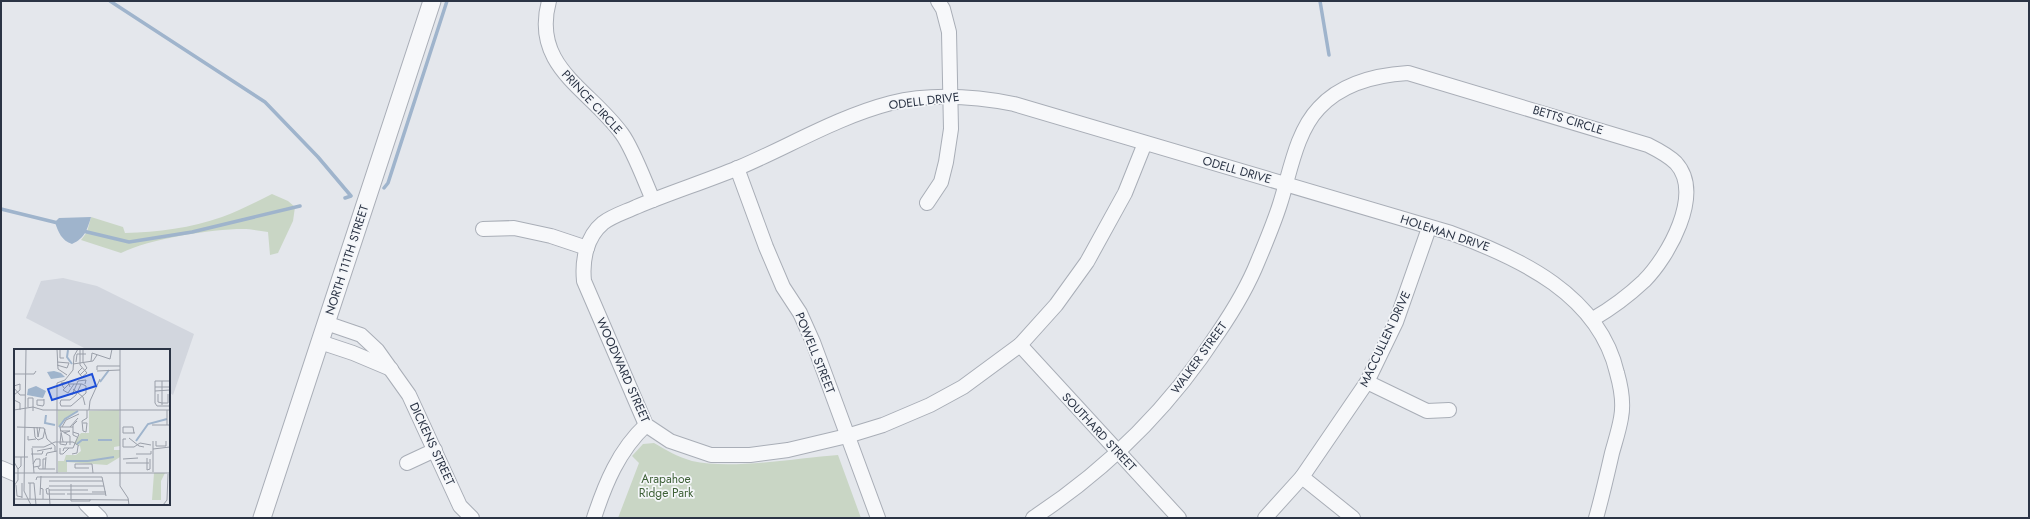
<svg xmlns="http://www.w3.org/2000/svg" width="2030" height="519" viewBox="0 0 2030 519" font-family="Jost,sans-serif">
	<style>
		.built { fill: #d2d6de }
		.green { fill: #c9d6c5 }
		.water { fill: #9fb4cc }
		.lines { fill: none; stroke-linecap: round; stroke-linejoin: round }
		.stream { stroke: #9fb4cc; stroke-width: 3.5 }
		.minor-casing { stroke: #a9aeb7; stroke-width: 16 }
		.tertiary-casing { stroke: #a9aeb7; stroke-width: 19 }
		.minor { stroke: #f7f8fa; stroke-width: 14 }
		.tertiary { stroke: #f7f8fa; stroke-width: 17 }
		.labels { text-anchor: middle; stroke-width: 3.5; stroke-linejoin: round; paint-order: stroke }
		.street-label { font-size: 12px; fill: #2b3445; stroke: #f4f6f9 }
		.park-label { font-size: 12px; fill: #3f6138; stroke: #f4f6f9 }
		.inset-river { fill: none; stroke: #9fb4cc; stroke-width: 2 }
		.inset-road { fill: none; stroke: #9a9fa9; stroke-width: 1 }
		.view { fill: #1d4ed8; fill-opacity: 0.15; stroke: #1d4ed8; stroke-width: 2 }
		.inset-edge { fill: none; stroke: #2b3445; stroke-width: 2 }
	</style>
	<rect width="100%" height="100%" fill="#e4e7ec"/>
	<path class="built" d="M 63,278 L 97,286 L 194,334 L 173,395 L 169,392 L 169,350 L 88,350 L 26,318 L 41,281 Z"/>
	<g class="green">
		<path d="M 272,194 L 288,201 L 295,207 L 293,221 L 278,253 L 270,255 L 268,232 C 260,231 251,229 243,229 C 211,229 149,239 121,253 L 81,240 L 87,232 L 91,217 L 123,227 L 125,233 C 158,232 191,228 222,217 C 239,211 256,202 272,194 Z"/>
		<path d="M 654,443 C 666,450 678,457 692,461 C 731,470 797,458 838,455 L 861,518 L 618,518 L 639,463 L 632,456 L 643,444 Z"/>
	</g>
	<path class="water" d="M 91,217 C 87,230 85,238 72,244 C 62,241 58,232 55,222 L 59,218 Z"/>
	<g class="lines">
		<g class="stream">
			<path d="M 110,1 L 265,102 L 318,157 L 351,196 L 345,198"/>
			<path d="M 1320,1 L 1329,55"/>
			<path d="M 384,188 L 388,183 L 447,1"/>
			<path d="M 1,209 L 58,223"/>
			<path d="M 83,231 L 129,242 L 192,232 L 300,206"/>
		</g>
		<g class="minor-casing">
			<g id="minor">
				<path d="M 549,1 C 531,67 590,89 622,134 C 633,149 645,182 653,200"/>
				<path d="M 1145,143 L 1125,193 L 1087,262 L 1056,305 L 1020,345 L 963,387 L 930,405 L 883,425 L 847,436 L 788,450 L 750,455 L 711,455 L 670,441 L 646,425 L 584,281 C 582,261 586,237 603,223 C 612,216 625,212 636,207 C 669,193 704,182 738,168 C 788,147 837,117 891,103 C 932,93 973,96 1014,104 L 1451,233 C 1520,258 1599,295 1617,373 C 1621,387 1624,403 1621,418 C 1619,430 1615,442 1612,453 C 1607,475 1602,497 1596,518"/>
				<path d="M 737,168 L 766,247 L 783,287 L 800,313 L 813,342 L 878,518"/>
				<path d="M 927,203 L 941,182 L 946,162 L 951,129 L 949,32 L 943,9 L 938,1"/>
				<path d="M 483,229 L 514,228 L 551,236 L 587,248"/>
				<path d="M 326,323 L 361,335 L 377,350 L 409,395 L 460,506 L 472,518"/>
				<path d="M 320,342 L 353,353 L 391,369"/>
				<path d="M 1020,345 L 1179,518"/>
				<path d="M 1367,382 L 1427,411 L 1449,410"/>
				<path d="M 407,463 L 435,450"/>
				<path d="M 1,468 L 15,474"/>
				<path d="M 1302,477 L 1353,518"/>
				<path d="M 86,504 L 100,518"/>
				<path d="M 594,518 C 605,484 619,450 646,425"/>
				<path d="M 1033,518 C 1106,470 1170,407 1218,333 C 1233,311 1248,286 1258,261 C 1266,242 1274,223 1280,204 C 1290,173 1296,132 1319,108 C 1342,83 1375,75 1408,73 L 1648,145 C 1658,150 1668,155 1676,163 C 1704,194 1668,257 1644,281 C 1628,296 1612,308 1593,319"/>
				<path d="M 1265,518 L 1302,477 L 1367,382 L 1396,322 L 1429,228"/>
			</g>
		</g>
		<g class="tertiary-casing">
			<path id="tertiary" d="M 262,518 L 432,1"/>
		</g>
		<use href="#minor" class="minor"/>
		<use href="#tertiary" class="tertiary"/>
	</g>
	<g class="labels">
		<g class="street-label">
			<text transform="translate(924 101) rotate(-7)" y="4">ODELL DRIVE</text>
			<text transform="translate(592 102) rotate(47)" y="4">PRINCE CIRCLE</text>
			<text transform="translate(1568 120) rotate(17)" y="4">BETTS CIRCLE</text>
			<text transform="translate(1237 170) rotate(16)" y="4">ODELL DRIVE</text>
			<text transform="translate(1445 233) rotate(18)" y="4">HOLEMAN DRIVE</text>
			<text transform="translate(347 260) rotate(-72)" y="4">NORTH 111TH STREET</text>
			<text transform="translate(1385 339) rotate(-65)" y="4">MACCULLEN DRIVE</text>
			<text transform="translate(815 353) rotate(68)" y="4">POWELL STREET</text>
			<text transform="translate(1199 358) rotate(-54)" y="4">WALKER STREET</text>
			<text transform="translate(623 370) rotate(66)" y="4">WOODWARD STREET</text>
			<text transform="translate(1099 432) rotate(47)" y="4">SOUTHARD STREET</text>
			<text transform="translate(432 444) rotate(65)" y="4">DICKENS STREET</text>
		</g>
		<g class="park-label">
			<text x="666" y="483">Arapahoe<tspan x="666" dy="14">Ridge Park</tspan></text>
		</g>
	</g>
	<g transform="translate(14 349)">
		<rect width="156" height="156" fill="#e4e7ec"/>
		<path d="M 44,61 L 64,62 L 51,70 L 44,78 ZM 105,61 L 106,97 L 100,98 L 100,101 L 106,101 L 106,108 L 93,116 L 53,113 L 53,123 L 44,123 L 44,112 L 50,112 L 52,106 L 62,106 L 67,102 L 66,97 L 60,94 L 67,84 L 75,84 L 75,62 ZM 140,124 L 151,124 L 147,132 L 147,151 L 138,151 Z" fill="#c9d6c5"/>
		<path d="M 40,22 L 47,24 L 51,28 L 37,30 L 33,23 ZM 22,37 L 32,42 L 29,49 L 13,46 L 14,40 Z" fill="#9fb4cc"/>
		<path class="inset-river" d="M 54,1 L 53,8 L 58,15M 86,33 L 95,21M 32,66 L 31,74 L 41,76M 45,78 L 51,70 L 64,62M 84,91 L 98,91M 122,92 L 134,75 L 153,70M 63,95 L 68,91 L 74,91M 52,112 L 74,112M 74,112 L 100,108"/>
		<path class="inset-road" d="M 12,0 L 10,142 L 17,156M 43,0 L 44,20 L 53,26M 46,0 L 46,9 L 50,9M 66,0 L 66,16 L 73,24 L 68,28 L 64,23 L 68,19M 106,0 L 106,124M 77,12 L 78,4 L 96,10 L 98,0M 43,13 L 55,14 L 53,19 L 43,16M 62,13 L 63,5 L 72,5M 59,15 L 79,12 L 83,6M 83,21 L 83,17 L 106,17M 83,22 L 106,21M 0,25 L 20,25 L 22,22M 66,26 L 73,19 L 69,13 L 69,0M 155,32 L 141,32 L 141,54 L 143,57 L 156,57M 0,37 L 6,35 L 6,41 L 0,46M 141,38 L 155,38M 0,39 L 6,46 L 11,46M 50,39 L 47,34 L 54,33 L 56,38M 59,40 L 69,48 L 71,56M 49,41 L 54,44 L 60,35M 141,42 L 156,41M 144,45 L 144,53 L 148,54 L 154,54 L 154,45M 58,46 L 64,32 L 72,31 L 71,35M 30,50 L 30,55 L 29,57 L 23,56 L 23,51 L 30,51M 0,51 L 6,54 L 6,61M 46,54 L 47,57 L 57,57 L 72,44 L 72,37 L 68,35 L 55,35 L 49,41M 46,54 L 47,51 L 56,51 L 62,46 L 67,35M 148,56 L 148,32M 14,58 L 14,49 L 19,49 L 19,62M 0,61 L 19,58 L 29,61 L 156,61M 75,61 L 76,52 L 86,30M 69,74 L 73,74 L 72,83 L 69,82 L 68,72 L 73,69 L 73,61M 138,76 L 156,76M 153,76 L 153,61M 3,78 L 30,79 L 33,90 L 41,97 L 41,103M 20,78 L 21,88 L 24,91 L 29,89 L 31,80M 23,78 L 24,88 L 26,78M 48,78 L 52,71 L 65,65M 56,78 L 64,69M 156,79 L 156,98M 46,81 L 56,87 L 56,96M 48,82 L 56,82 L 50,84M 47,84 L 46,95 L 52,96 L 53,93M 120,84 L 119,78 L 109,78 L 109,84 L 121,84M 14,87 L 14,91 L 22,90M 63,88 L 59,86 L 59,76 L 63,72M 115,89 L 125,97 L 130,98M 112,90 L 109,90 L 109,98 L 120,98 L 126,94 L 137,96M 139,92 L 139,123M 142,92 L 142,97 L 152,97 L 152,92M 49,93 L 46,78 L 59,78M 18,98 L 30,98 L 41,93 L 59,93 L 65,97M 18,99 L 20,124M 46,99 L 46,105 L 49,105 L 55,99M 139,100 L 156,98M 23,102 L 38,99 L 36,100M 49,102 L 50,99 L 59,99 L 65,85 L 59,83M 17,105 L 28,105 L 29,102M 58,105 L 63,104 L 64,97M 122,105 L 137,105 L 137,102M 32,107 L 33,104 L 43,102M 0,108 L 14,108M 133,109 L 133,121 L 136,120 L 136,110M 109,110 L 124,109M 0,113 L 4,120 L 4,131 L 0,137M 112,114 L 135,114M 19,115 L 22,110 L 26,110 L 26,117 L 20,118M 24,118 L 25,120 L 41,120M 75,119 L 61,119 L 61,115 L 78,115 L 79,124M 4,120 L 7,117 L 7,108M 29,120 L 29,110 L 32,110M 31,120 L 32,108M 0,124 L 156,124M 43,124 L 43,34 L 51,31 L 59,21 L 60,7 L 64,0M 106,124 L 106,137 L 114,149 L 115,156M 78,128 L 88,128 L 92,147M 22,131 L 23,128 L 78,128M 35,132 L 89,132M 8,134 L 8,149M 14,134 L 20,134 L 22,156M 57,135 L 57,152 L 76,152 L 76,150M 2,136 L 3,147 L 8,148M 35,137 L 90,137M 26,139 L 29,140 L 29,150M 35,139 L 32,140 L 33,145 L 51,145M 35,140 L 36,156M 35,141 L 74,141M 78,143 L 92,143M 53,145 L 92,145M 26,146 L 27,127M 0,150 L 115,151M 16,150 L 16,134M 149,156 L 153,151 L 154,125"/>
		<path class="view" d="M 78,25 L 82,37 L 38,51 L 34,40 Z"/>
		<rect width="156" height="156" class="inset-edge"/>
	</g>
	<rect width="2030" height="519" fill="none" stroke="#2b3445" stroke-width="4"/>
</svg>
